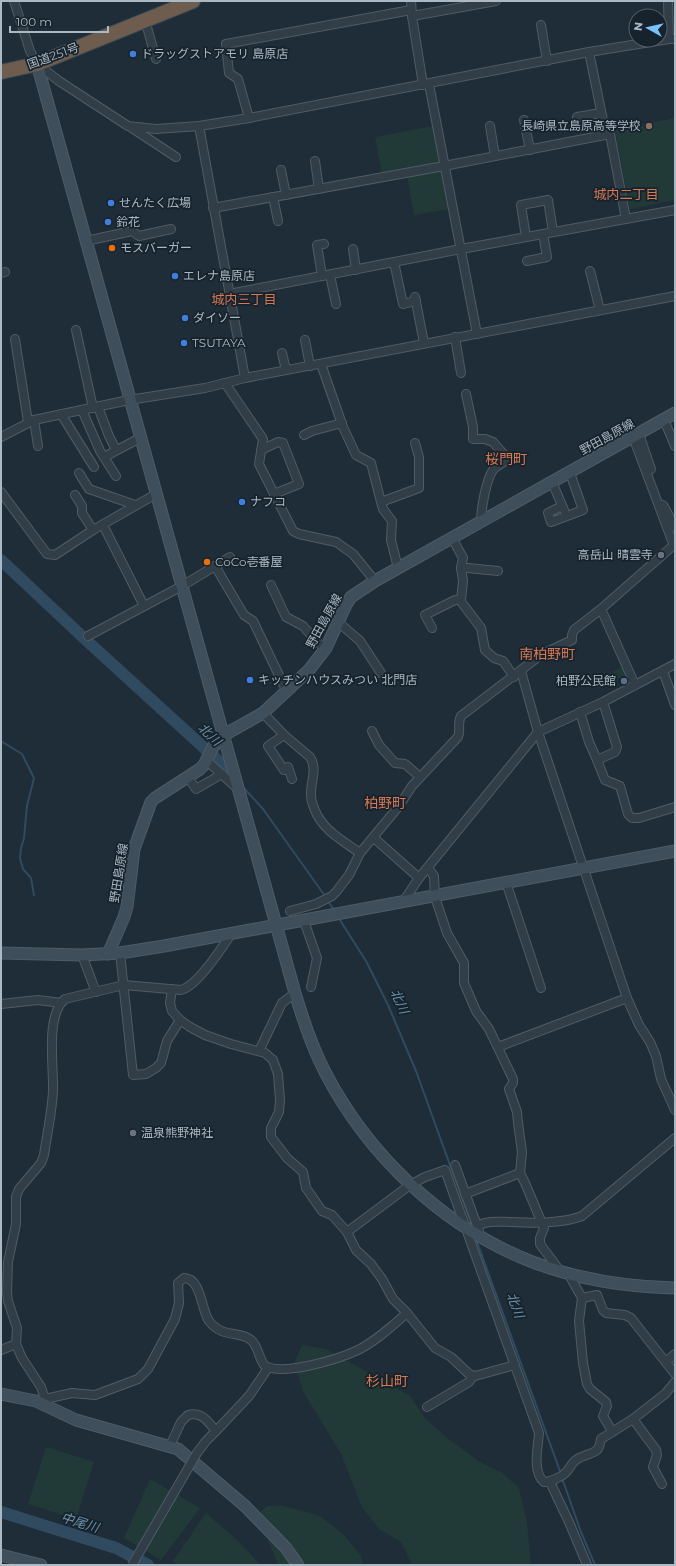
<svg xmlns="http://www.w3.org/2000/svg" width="676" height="1566" viewBox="0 0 676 1566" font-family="Montserrat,'Noto Sans JP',sans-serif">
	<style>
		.green { fill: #213a38 }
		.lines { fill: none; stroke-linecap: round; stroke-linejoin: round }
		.stream { stroke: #304b5f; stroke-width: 2 }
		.river { stroke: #304b5f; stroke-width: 12 }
		.street-casing { stroke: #4f5c66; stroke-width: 10 }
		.secondary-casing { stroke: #4f5c66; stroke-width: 13 }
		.highway-casing { stroke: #3c4952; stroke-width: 16 }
		.street { stroke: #323e47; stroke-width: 8 }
		.secondary { stroke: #3f4e5b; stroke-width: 11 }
		.highway { stroke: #6e5c4e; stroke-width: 14 }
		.street-bridge-casing { stroke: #4f5c66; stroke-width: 10; stroke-linecap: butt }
		.street-bridge { stroke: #323e47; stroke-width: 8 }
		.shop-dot { fill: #3f7fe0; stroke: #17232c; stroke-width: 1.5 }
		.education-dot { fill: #8d6e63; stroke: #17232c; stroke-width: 1.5 }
		.food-dot { fill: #e8710a; stroke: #17232c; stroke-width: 1.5 }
		.worship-dot { fill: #6b7280; stroke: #17232c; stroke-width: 1.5 }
		.service-dot { fill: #5c6f8a; stroke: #17232c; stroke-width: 1.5 }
		.labels { text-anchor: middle; stroke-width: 3.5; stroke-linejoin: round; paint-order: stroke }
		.poi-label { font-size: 12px; fill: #abb9c5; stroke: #17232c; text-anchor: start }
		.street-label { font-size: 12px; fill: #abb9c5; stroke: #17232c }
		.neighbourhood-label { font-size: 13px; fill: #d87853; stroke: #17232c }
		.water-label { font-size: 13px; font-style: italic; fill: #6a90aa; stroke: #17232c }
		.quarter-label { font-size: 14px; fill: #d87853; stroke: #17232c }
	</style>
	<rect width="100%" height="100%" fill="#1e2d37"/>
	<g class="green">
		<path d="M 675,118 L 675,200 L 630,209 L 615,130 Z"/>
		<path d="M 433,126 L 440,163 L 382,174 L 375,137 Z"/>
		<path d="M 441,170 L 449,209 L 414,215 L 407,176 Z"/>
		<path d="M 624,666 L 627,674 L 600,688 L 598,679 Z"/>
		<path d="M 302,1345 L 326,1349 L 410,1396 L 425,1418 L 446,1437 L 480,1462 L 501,1472 L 519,1488 L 527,1523 L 531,1565 L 412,1565 L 401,1542 L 379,1529 L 362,1507 L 341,1454 L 304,1393 L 294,1364 Z"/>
		<path d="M 46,1447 L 94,1462 L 76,1519 L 28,1504 Z"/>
		<path d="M 150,1479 L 200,1508 L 161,1560 L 124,1538 Z"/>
		<path d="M 268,1506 L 284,1506 L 320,1516 L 342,1533 L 361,1556 L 363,1565 L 278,1565 L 263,1527 L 261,1511 Z"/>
		<path d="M 206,1513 L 237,1540 L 261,1565 L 177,1565 L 173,1561 Z"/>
	</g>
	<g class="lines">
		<g class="stream">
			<path d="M 1,741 L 22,754 L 34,778 L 27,806 L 24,838 L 21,848 L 20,858 L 23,869 L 31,878 L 34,895"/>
			<path d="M 224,766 L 229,771"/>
			<path d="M 242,786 L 263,809 L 325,896"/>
			<path d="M 327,900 L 335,911"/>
			<path d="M 338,917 L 366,961 L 388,1005 L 416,1071 L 472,1226"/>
			<path d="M 476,1239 L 561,1474"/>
			<path d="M 562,1478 L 581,1532 L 595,1565"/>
		</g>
		<g class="river">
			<path d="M 1,560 L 86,640 L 224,766"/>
			<path d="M 1,1512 L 116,1548 L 148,1565"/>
		</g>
		<g class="street-casing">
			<g id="street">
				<path d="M 14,1 L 30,51 L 37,64 L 59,81 L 128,126 L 156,129 L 199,126 L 249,118 L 589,52 L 669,39 L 675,39"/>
				<path d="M 411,1 L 412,16 L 423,85"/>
				<path d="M 668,1 L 669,39"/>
				<path d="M 412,16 L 496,1"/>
				<path d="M 145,20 L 156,59"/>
				<path d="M 541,25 L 547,61"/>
				<path d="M 589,52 L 606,135"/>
				<path d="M 429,84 L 477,334"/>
				<path d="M 577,117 L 601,113"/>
				<path d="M 249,118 L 238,79 L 229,73 L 226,44 L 411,10"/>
				<path d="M 524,120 L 530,150"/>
				<path d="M 199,126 L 245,378"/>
				<path d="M 490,126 L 495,156"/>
				<path d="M 132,128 L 176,157"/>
				<path d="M 315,161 L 319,189"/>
				<path d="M 281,170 L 286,195"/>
				<path d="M 273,197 L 278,221"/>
				<path d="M 213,208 L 444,166 L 610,134 L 626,219"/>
				<path d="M 526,237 L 521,205 L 548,200 L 553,232"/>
				<path d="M 86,241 L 132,231 L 139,236 L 171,229"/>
				<path d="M 353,249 L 356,270"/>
				<path d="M 527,261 L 547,257 L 543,234"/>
				<path d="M 394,262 L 403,304 L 416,301"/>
				<path d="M 590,271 L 600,310"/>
				<path d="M 1,273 L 5,272"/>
				<path d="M 330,275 L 336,304"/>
				<path d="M 322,276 L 317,245 L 324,244"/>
				<path d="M 229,294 L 461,249 L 675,210"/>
				<path d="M 415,297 L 424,343"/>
				<path d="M 76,330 L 93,408"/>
				<path d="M 455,337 L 461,373"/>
				<path d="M 15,339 L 28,422"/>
				<path d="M 305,340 L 310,366"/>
				<path d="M 282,353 L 286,370"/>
				<path d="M 321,364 L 343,427 L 356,455 L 371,463 L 381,502 L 383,509 L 392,521 L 391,540 L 398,568"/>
				<path d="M 225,383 L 263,439 L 259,464 L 293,531 L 299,534 L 336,542 L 353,554 L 375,581"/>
				<path d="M 466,394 L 473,427 L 473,439 L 485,439 L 493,442 L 507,458 C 505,464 497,464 493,470 C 486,480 481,509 481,522"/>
				<path d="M 98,407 L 109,436 L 116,450"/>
				<path d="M 82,410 L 100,451 L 116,476"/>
				<path d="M 61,414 L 94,467"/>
				<path d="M 34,420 L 38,446"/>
				<path d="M 664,420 L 675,446"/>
				<path d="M 639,434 L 651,469"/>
				<path d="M 304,435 L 312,431 L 342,423"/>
				<path d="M 1,437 L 34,420 L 129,400 L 205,388 L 245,378 L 675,296"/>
				<path d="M 633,437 L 674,546"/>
				<path d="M 261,450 L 278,442 L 283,443 L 299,484 L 274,494"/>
				<path d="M 104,457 L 140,438"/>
				<path d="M 79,473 L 89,489 L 135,505"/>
				<path d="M 552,482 L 564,510"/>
				<path d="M 1,492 L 47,554 L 55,555 L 93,530 L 156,494"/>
				<path d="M 75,495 L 82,506 L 82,513 L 93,530"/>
				<path d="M 381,502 L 419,488 L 419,457 L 415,443"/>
				<path d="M 663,505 L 675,527"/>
				<path d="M 562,506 L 548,513 L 551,522 L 583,510 L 570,473"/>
				<path d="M 103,525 L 144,606"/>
				<path d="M 452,538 L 463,558 L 461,568 L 463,581 L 461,600 L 462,603 L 481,628 L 485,650 L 494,658 L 503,661 L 514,677"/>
				<path d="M 215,566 L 244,615 L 253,621 L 287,692"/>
				<path d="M 461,568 L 468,568 L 498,571"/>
				<path d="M 271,585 L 286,617 L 303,626 L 318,643 L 326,648"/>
				<path d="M 601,609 L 635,685"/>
				<path d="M 338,622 L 360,641 L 381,673"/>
				<path d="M 432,628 L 425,615 L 455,600 L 461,600"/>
				<path d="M 88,636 L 182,586 L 230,557"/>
				<path d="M 521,671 L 538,732 L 627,998 L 639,1025 L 650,1042 L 656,1056 L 661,1079 L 675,1110"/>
				<path d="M 663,671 L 675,705"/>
				<path d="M 580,712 L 589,742 L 597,760 L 605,780 L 620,786 L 628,814 L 632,818 L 639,818 L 675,807"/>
				<path d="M 263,713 L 284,735 L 310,757 C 318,769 310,783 311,796 C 311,801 313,805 314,808 C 322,830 342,840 360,853"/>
				<path d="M 372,731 L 379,745 L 395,763 L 405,764 L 420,777"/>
				<path d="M 284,735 L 268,746 L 284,770 L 288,767 L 292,779"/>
				<path d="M 206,760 L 238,789"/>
				<path d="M 597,760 L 615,752 L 617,747 L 603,702"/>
				<path d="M 188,777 L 196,789 L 222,774"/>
				<path d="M 374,838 L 419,878"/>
				<path d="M 428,868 L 434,876 L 435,897 L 447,933 L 464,963 L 464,983 L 476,1011 L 489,1029 L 513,1079 L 513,1083 L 509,1089 L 517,1112 L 518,1123 L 522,1152 L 520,1173 L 525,1183 L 544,1228 L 540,1238 L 540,1244 L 560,1271"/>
				<path d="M 506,882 L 541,988"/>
				<path d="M 403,902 L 419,878 L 538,732 L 603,702 L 675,664"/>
				<path d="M 290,911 L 316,904 L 332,896 L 336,892 L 349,875 L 360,853 L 399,806 L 412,786 L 458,737 C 461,730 457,723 461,716 L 542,654 L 572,640 L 572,635 L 574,630 L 601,609 L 675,544"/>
				<path d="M 304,921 L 317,958 L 311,987"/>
				<path d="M 120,953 L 133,1075 L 146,1074 L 156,1068 L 161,1063 L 167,1041 L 180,1020"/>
				<path d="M 82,955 L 96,992"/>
				<path d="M 172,989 L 170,1003 L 172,1011 L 180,1020 L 190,1027 L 205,1035 L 231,1044 L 265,1053 L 273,1060 L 278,1074 L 280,1100 L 279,1112 L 271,1128 L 271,1137 L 287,1158 L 303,1172 L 306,1188 L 322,1211 L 332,1215 L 347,1232 L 356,1250 L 371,1264 L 382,1279 L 393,1299 L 407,1313 L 435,1348 L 451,1357 L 469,1374 L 475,1376 L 515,1365"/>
				<path d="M 1,1004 L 38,1000 L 61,1003"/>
				<path d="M 498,1047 L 627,998"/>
				<path d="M 259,1051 L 282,1003 L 295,993"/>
				<path d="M 455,1165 L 479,1231"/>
				<path d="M 465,1194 L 520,1173"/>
				<path d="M 477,1226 C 488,1220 499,1222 510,1222 C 533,1223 561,1224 582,1216 L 675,1138"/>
				<path d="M 347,1232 L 410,1185 L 425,1177 L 445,1170 L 539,1433 C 538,1447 532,1472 544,1482 C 547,1483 561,1477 564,1474 C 569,1471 571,1463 576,1460 C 582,1455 591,1455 597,1450 C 600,1447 600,1443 601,1439 L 633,1419 L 665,1394 L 675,1382"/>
				<path d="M 568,1273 L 582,1298 L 579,1321 L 583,1363 L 587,1384 L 590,1389 L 606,1402 L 607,1406 L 603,1416 L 612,1431"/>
				<path d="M 582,1298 L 597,1295 L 603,1310 L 606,1313 L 625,1315 L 631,1318 L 675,1374"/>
				<path d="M 1,1350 L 16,1344"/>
				<path d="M 666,1362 L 675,1354"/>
				<path d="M 45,1399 L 72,1393 L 95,1395 L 138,1379 L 148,1369 L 175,1319 L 179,1303 L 178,1283 L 184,1278 C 201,1278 201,1309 209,1321 C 223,1339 239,1330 251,1340 C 258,1346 259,1358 264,1365 C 281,1377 339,1359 358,1350 C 376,1341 392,1326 407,1313"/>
				<path d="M 47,1405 L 41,1387 L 22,1358 L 16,1344 L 17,1328 L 8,1301 L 7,1292 L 8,1262 L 16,1224 L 16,1197 L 19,1189 L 41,1163 L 44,1155 C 47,1134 52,1112 53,1091 C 54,1068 45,1015 65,999 L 124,985 L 181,990 C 197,986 222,948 231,934"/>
				<path d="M 427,1407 L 469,1382 L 473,1376"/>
				<path d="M 633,1419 L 656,1450 L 657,1455 L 653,1467 L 662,1484"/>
				<path d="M 170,1446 L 181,1422 L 188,1415 C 202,1411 208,1422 216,1431 L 249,1396 L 268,1368"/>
				<path d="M 197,1453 L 206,1441 L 216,1431"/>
				<path d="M 550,1482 L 569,1522 L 587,1565"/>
			</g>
		</g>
		<g class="secondary-casing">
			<g id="secondary">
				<path d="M 37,64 L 295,993 C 303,1020 312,1047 325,1072 C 368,1155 442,1226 530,1261 C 576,1279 626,1287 675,1288"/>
				<path d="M 1,953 L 82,955 L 120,953 L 164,946 L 675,851"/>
				<path d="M 108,954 L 124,917 L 127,907 L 134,849 L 151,802 L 155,798 L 200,769 L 204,765 L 213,747 L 224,735 L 263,713 L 309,670 L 326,648 L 346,605 L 351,597 L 375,581 L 675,413"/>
				<path d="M 1,1394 L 36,1401 L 76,1420 L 178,1449 L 245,1506 L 286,1548 L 298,1565"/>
				<path d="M 1,1555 L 41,1565"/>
			</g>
		</g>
		<g class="highway-casing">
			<path id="highway" d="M 1,72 L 37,64 L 193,1"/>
		</g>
		<use href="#street" class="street"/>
		<use href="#secondary" class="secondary"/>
		<use href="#highway" class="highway"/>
		<g class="street-bridge-casing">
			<path id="street-bridge" d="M 132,1565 L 197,1453"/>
		</g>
		<use href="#street-bridge" class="street-bridge"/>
	</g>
	<g class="shop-dot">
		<circle cx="133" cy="54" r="4"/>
		<circle cx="111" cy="203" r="4"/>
		<circle cx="108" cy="222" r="4"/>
		<circle cx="175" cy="276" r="4"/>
		<circle cx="185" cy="318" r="4"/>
		<circle cx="184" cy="343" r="4"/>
		<circle cx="242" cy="502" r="4"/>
		<circle cx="250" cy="680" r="4"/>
	</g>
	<circle class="education-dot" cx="649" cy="126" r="4"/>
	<g class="food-dot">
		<circle cx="112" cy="248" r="4"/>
		<circle cx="207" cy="562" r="4"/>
	</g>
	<g class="worship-dot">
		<circle cx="661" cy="555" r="4"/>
		<circle cx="133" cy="1133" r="4"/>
	</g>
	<circle class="service-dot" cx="624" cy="681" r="4"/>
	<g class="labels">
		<g class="poi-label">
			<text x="141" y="58">ドラッグストアモリ 島原店</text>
			<text x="641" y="130" text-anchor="end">長崎県立島原高等学校</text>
			<text x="119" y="207">せんたく広場</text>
			<text x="116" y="226">鈴花</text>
			<text x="120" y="252">モスバーガー</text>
			<text x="183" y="280">エレナ島原店</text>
			<text x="193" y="322">ダイソー</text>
			<text x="192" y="347">TSUTAYA</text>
			<text x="250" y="506">ナフコ</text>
			<text x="653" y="559" text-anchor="end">高岳山 晴雲寺</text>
			<text x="215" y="566">CoCo壱番屋</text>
			<text x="258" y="684">キッチンハウスみつい 北門店</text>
			<text x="616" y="685" text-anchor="end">柏野公民館</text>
			<text x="141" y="1137">温泉熊野神社</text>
		</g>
		<g class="street-label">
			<text transform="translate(53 56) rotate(-20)" y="4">国道251号</text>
			<text transform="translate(607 437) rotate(-29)" y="4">野田島原線</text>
			<text transform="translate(324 621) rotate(-61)" y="4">野田島原線</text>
			<text transform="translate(119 873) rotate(-81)" y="4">野田島原線</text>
		</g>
		<g class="neighbourhood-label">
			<text x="626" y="199">城内二丁目</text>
			<text x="244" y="304">城内三丁目</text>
		</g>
		<g class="water-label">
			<text transform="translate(210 734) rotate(43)" y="5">北川</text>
			<text transform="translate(400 1001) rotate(66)" y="5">北川</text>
			<text transform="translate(516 1305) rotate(70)" y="5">北川</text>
			<text transform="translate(80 1522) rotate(17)" y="5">中尾川</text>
		</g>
		<g class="quarter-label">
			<text x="506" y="464">桜門町</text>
			<text x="547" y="659">南柏野町</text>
			<text x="385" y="808">柏野町</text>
			<text x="387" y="1386">杉山町</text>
		</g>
	</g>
	<rect width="676" height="1566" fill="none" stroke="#abb9c5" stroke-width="4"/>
	<g transform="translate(648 28) rotate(278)"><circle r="19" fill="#17232c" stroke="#525f69"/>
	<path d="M0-3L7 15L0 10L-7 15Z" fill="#78c1fd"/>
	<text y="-6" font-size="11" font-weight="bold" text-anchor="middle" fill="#abb9c5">N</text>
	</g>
	<path d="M10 26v6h98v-6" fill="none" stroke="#abb9c5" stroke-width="2"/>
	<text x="16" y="26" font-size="12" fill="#abb9c5" stroke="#17232c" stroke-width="3" paint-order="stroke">100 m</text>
</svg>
